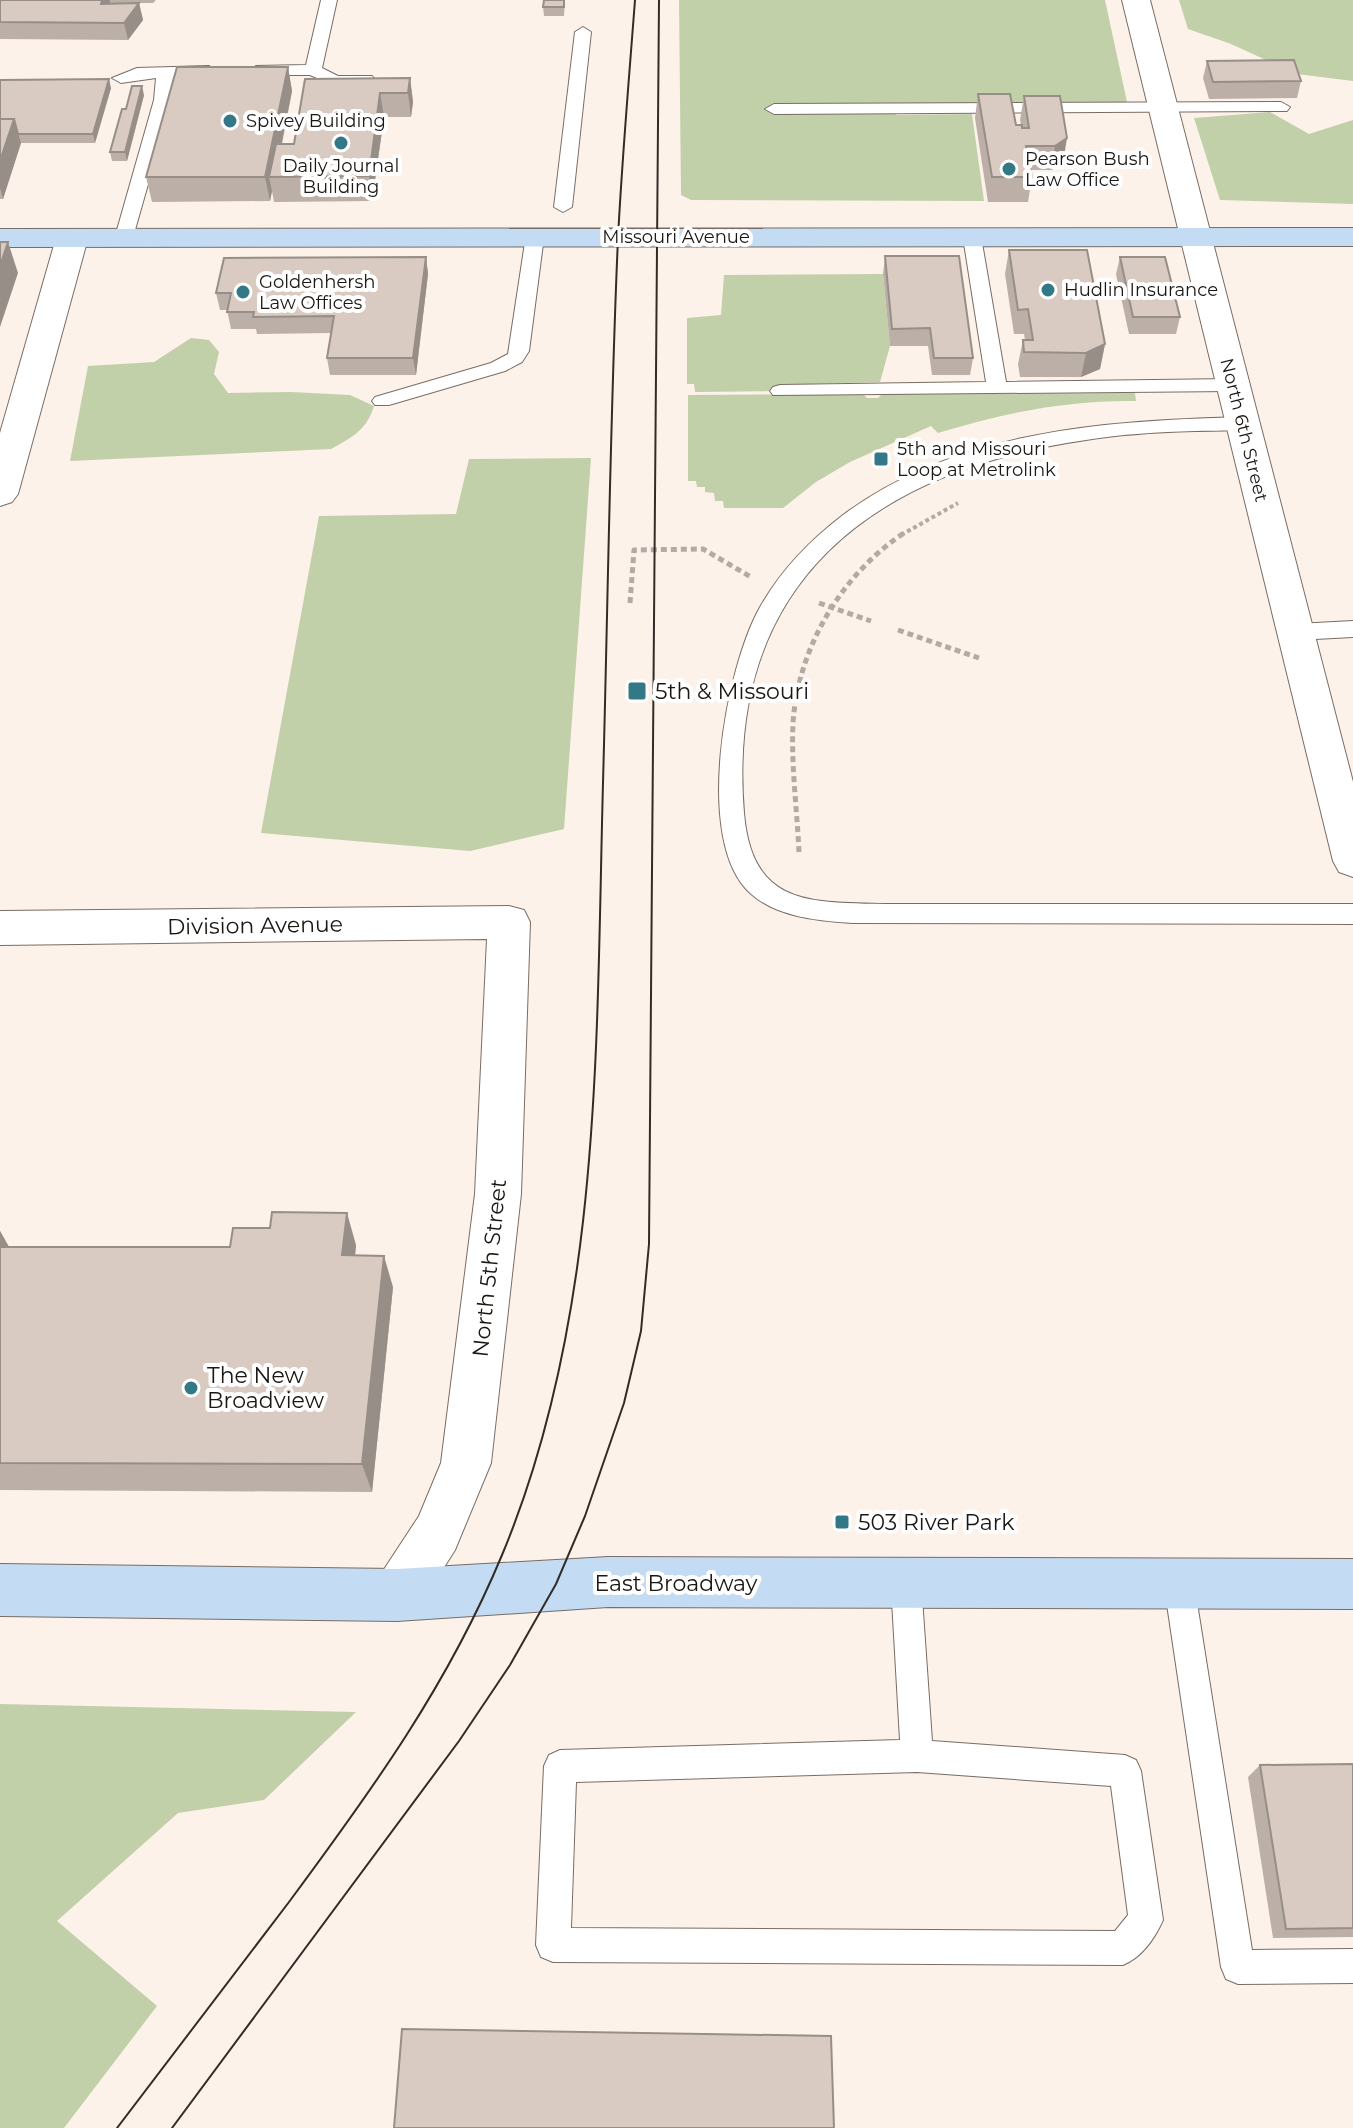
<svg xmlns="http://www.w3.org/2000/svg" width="1353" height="2128" viewBox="0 0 1353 2128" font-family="Montserrat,sans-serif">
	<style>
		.green { fill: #c1d0a8 }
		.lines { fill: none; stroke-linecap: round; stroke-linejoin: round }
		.service-casing { stroke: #786d64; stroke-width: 2 }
		.minor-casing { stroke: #786d64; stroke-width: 2 }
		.secondary-casing { stroke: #786d64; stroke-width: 2 }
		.path-far1 { stroke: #b3aaa4; stroke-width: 4; stroke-dasharray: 4 3; stroke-linecap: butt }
		.path { stroke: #b3aaa4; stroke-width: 5; stroke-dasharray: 6 4; stroke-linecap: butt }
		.service { fill: #fff; fill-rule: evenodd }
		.minor { fill: #fff; fill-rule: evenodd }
		.secondary { fill: #c3dcf4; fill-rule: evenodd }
		.tram { stroke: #312c28; stroke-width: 2 }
		.wall { fill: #bbafa7 }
		.shaded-wall { fill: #988e88 }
		.building { fill: #d9cbc2; stroke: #988e88; stroke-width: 2 }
		.poi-dot { fill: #337886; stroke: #fff; stroke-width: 3 }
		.labels { text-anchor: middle; stroke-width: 8; stroke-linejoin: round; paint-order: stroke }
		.far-poi-label { font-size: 18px; fill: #1a1612; stroke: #fff; text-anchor: start }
		.far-street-label { font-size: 18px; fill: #1a1612; stroke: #fff }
		.poi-label { font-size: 22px; fill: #1a1612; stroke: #fff; text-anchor: start }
		.street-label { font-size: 22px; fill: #1a1612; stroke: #fff }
	</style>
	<rect width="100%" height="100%" fill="#fdf2ea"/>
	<g class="green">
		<path d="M 679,0 L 1105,0 L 1127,102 L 1105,106 L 895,110 L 896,115 L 972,114 L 984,201 L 691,200 L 681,195 Z"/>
		<path d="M 1179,0 L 1353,0 L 1353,81 L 1297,74 L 1231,44 L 1188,29 Z"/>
		<path d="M 1270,112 L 1309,134 L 1353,120 L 1353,204 L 1220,200 L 1194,118 Z"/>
		<path d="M 883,274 L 890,346 L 880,382 L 776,385 L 776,391 L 695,392 L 694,384 L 687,384 L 687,318 L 721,315 L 724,275 Z"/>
		<path d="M 191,338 L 209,340 L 219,352 L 214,374 L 228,393 L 291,392 L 350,395 L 374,406 C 367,430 351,438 331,449 L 70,461 L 88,366 L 154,362 Z"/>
		<path d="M 1135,393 L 1136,401 C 1068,400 1003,413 938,433 L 931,426 L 850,462 L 816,482 L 783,508 L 724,508 L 723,501 L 715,501 L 714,493 L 705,492 L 705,487 L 697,487 L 696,481 L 688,481 L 688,395 L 863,394 L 867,398 L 878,398 L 882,394 Z"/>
		<path d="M 591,458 L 564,829 L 470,851 L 261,833 L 319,516 L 456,514 L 469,459 Z"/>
		<path d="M 0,1704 L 356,1712 L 264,1800 L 178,1813 L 57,1921 L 157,2006 L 64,2128 L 0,2128 Z"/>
	</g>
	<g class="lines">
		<g class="service-casing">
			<g id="service">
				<path d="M 321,0 L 337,0 L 322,68 L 338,76 L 372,76 L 375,80 L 372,84 L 335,86 L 310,75 L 250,75 L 248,71 L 256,66 L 306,65 Z"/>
				<path d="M 583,27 L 591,32 L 572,207 L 563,212 L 554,207 L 575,32 Z"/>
				<path d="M 209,66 L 217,71 L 215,75 L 173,77 L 172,100 L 133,237 L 124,243 L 117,241 L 115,237 L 154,100 L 156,78 L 121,83 L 112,78 L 137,68 Z"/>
				<path d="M 1281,102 L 1290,107 L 1287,111 L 774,114 L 765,109 L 774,104 Z"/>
				<path d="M 535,230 L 544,236 L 529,351 L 522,362 L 505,371 L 389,405 L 375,405 L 372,401 L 375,397 L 491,363 L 508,354 L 526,236 Z"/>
				<path d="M 972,231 L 981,237 L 1006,382 L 1233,379 L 1243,385 L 1233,391 L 773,395 L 770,391 L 773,387 L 780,385 L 986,382 L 963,237 Z"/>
				<path d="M 1242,417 L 1249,418 L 1252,423 L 1249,428 C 1232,432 1212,430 1195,431 C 1158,432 1122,434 1086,440 C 874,471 725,581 744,813 C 752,906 809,902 885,904 L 1353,904 L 1353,924 L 852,923 C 819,921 776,917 750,893 C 693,840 726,669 759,609 C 780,571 809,541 843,515 C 957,430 1105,421 1242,417 Z"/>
				<path d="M 1353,621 L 1353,637 L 1296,640 L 1288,637 L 1285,632 L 1288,627 L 1296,624 Z"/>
				<path d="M 906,1568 L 917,1572 L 921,1583 L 932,1741 L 1125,1755 L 1136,1760 L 1141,1771 L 1163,1920 C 1155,1938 1142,1957 1123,1965 L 553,1962 L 541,1957 L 536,1945 L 544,1766 L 549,1755 L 560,1750 L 900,1740 L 891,1583 L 895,1572 ZM 917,1772 L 1111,1786 L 1128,1915 L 1115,1931 L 571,1928 L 576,1782 Z"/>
				<path d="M 1179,1569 L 1190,1573 L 1194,1584 L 1252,1950 L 1353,1949 L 1353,1983 L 1238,1984 L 1226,1979 L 1221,1967 L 1164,1584 L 1168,1573 Z"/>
			</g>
		</g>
		<g class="minor-casing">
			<g id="minor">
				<path d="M 1122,0 L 1150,0 L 1353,782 L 1353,877 L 1339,872 L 1333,861 Z"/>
				<path d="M 72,229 L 83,231 L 88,238 L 18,494 L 12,502 L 0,506 L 0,433 L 56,238 L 61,231 Z"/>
				<path d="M 509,906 L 524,910 L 530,922 L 521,1194 L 491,1463 L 455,1550 L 415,1613 L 397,1621 L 379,1613 L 371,1595 L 379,1577 L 419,1516 L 441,1463 L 475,1194 L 487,939 L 0,945 L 0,911 Z"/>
			</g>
		</g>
		<g class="secondary-casing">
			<g id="secondary">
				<path d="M 1353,228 L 1353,246 L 0,247 L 0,229 Z"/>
				<path d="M 608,1557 L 1353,1559 L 1353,1609 L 608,1607 L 397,1621 L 0,1616 L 0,1564 L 397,1569 Z"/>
			</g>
		</g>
		<path class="path-far1" d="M 901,535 L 958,503"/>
		<g class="path">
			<path d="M 630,603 L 634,550 L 703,549 L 751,577"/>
			<path d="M 819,603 L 871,621"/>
			<path d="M 898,630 L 979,658"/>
			<path d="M 799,852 C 797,809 791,766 793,723 C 798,648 841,575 904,533"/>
		</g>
		<use href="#service" class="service"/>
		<use href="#minor" class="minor"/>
		<use href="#secondary" class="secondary"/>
		<g class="tram">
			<path d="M 117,2128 C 174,2053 232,1978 289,1902 C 372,1790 448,1685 502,1555 C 603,1313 596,1040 603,783 C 608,601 610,419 618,238 C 622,159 629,79 635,0"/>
			<path d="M 172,2128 L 459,1741 L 510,1665 L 556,1584 L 585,1516 L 624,1403 L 641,1331 L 649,1244 L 659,0"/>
		</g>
	</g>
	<g class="wall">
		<path d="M 0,0 L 156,0 L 153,3 L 139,3 L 143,20 L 128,40 L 0,39 Z"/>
		<path d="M 565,0 L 564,16 L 544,16 L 543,7 Z"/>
		<path d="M 1207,61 L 1301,81 L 1297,98 L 1209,99 L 1203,78 Z"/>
		<path d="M 288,67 L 292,91 L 282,144 L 294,144 L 305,79 L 410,78 L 413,102 L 411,117 L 384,117 L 372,201 L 274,202 L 272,191 L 270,201 L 152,202 L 146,177 Z"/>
		<path d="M 0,80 L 111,88 L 95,143 L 21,143 L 3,199 L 0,199 Z"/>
		<path d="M 978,94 L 1016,125 L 1021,125 L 1020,120 L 1024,96 L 1060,96 L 1063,163 L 1051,170 L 1031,170 L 1032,177 L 1028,202 L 988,202 L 975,118 Z"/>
		<path d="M 144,95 L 127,161 L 112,161 L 110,152 L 126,109 Z"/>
		<path d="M 1009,250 L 1105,344 L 1100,369 L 1081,377 L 1020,377 L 1018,364 L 1023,340 L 1025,340 L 1024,334 L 1014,334 L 1005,274 Z"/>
		<path d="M 885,256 L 973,358 L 970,375 L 932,375 L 928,346 L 890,346 L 883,274 Z"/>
		<path d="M 426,257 L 428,274 L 416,375 L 330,375 L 327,358 L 331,333 L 257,334 L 256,329 L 231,329 L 227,310 L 220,310 L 216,293 Z"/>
		<path d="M 1120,257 L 1180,317 L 1176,334 L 1129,334 L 1116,274 Z"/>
		<path d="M 0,1231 L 9,1247 L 230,1247 L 356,1245 L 355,1256 L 393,1287 L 372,1492 L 0,1490 Z"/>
		<path d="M 1353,1764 L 1353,1937 L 1273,1938 L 1248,1777 L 1260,1765 Z"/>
	</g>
	<g class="shaded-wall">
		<path d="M 102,0 L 110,0 L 110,3 L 101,4 Z"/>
		<path d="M 139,3 L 143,20 L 128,40 L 124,23 Z"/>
		<path d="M 288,67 L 292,91 L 275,177 L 269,177 L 272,191 L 270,201 L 265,177 Z"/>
		<path d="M 410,78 L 413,102 L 411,117 L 408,93 Z"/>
		<path d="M 109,79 L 111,88 L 95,143 L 93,134 Z"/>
		<path d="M 142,86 L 144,95 L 127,161 L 125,152 Z"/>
		<path d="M 380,93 L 384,117 L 372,201 L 369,176 Z"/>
		<path d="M 14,119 L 21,143 L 3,199 L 0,188 L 0,161 Z"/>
		<path d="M 1067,138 L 1063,163 L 1051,170 L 1055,146 Z"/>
		<path d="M 8,242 L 18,273 L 0,327 L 0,266 Z"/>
		<path d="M 426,257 L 428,274 L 416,375 L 413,358 Z"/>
		<path d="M 1105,344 L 1100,369 L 1081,377 L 1086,353 Z"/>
		<path d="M 347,1213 L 356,1245 L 352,1287 L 342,1255 Z"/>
		<path d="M 0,1231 L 13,1254 L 0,1265 Z"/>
		<path d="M 384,1256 L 393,1287 L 372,1492 L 362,1464 Z"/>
	</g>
	<g class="building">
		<path d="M 0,0 L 102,0 L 101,4 L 139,3 L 124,23 L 0,22 Z"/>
		<path d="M 544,0 L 564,0 L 564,7 L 543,7 Z"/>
		<path d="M 1294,60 L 1301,81 L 1213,82 L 1207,61 Z"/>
		<path d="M 177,67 L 288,67 L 265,177 L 146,177 Z"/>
		<path d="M 410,78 L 408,93 L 380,93 L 369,176 L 269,177 L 276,144 L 294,144 L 305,79 Z"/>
		<path d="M 109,79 L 93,134 L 18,134 L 14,119 L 0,119 L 0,80 Z"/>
		<path d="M 132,86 L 142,86 L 125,152 L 110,152 L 122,109 L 126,109 Z"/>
		<path d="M 978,94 L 1010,94 L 1016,125 L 1022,125 L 1022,128 L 1029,128 L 1024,96 L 1060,96 L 1067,138 L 1055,146 L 1026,146 L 1032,177 L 992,177 Z"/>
		<path d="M 0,119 L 14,119 L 0,161 Z"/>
		<path d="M 0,242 L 8,242 L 0,266 Z"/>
		<path d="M 1009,250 L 1087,250 L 1105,344 L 1086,353 L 1024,352 L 1023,340 L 1033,340 L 1028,309 L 1018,310 Z"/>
		<path d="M 885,256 L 959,256 L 973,358 L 934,358 L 930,328 L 892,329 Z"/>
		<path d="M 426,257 L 413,358 L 327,358 L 334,316 L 253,317 L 254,312 L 227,312 L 231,293 L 216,293 L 224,258 Z"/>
		<path d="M 1120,257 L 1165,257 L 1180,317 L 1133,317 Z"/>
		<path d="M 272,1212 L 347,1213 L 342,1255 L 384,1256 L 362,1464 L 0,1463 L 0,1247 L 230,1247 L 233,1228 L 270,1228 Z"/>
		<path d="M 1353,1764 L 1353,1928 L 1286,1929 L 1260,1765 Z"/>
		<path d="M 402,2029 L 831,2036 L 834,2128 L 394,2128 Z"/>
	</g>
	<g class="poi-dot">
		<circle cx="230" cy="121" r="8"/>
		<circle cx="341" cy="143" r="8"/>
		<circle cx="1009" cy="169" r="8"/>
		<circle cx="1048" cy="290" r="8"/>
		<circle cx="243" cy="292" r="8"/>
		<rect x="873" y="451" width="16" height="16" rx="4"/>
		<rect x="627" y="681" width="20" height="20" rx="4"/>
		<circle cx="191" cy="1388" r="8"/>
		<rect x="834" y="1514" width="16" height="16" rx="4"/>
	</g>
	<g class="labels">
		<g class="far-poi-label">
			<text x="246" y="127">Spivey Building</text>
			<text x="1025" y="165">Pearson Bush<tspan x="1025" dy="21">Law Office</tspan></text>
			<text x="341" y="172" text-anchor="middle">Daily Journal<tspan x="341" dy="21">Building</tspan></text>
			<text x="259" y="288">Goldenhersh<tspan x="259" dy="21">Law Offices</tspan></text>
			<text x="1064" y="296">Hudlin Insurance</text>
			<text x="897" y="455">5th and Missouri<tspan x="897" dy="21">Loop at Metrolink</tspan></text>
		</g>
		<g class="far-street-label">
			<text x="676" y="243">Missouri Avenue</text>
			<text transform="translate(1244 430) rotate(76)" y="6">North 6th Street</text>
		</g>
		<g class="poi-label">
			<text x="655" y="699">5th &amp; Missouri</text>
			<text x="207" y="1383">The New<tspan x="207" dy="25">Broadview</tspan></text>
			<text x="858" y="1530">503 River Park</text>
		</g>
		<g class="street-label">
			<text transform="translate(255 925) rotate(-1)" y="8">Division Avenue</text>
			<text transform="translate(489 1268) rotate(-84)" y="8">North 5th Street</text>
			<text x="676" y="1591">East Broadway</text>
		</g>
	</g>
</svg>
